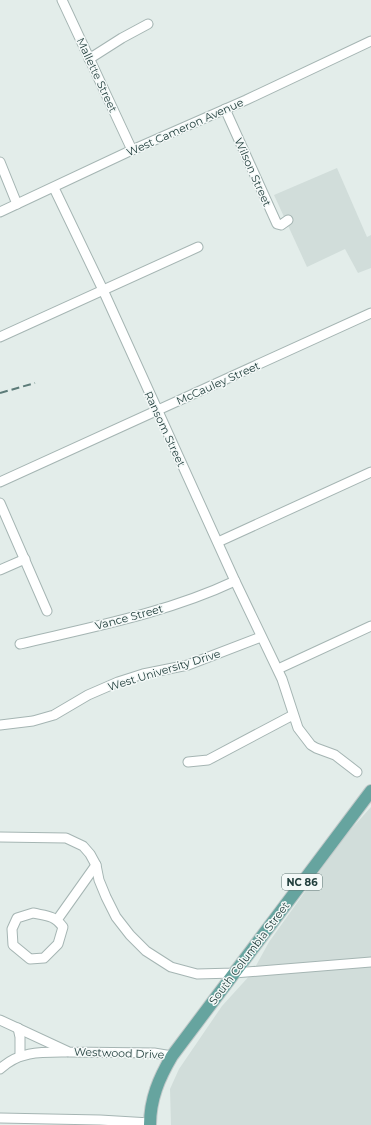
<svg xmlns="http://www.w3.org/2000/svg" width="371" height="1125" viewBox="0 0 371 1125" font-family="Montserrat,sans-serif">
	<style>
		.built { fill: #d1ddda }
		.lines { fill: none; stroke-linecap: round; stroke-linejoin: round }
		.minor-casing { stroke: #a5b5b3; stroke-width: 11 }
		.major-casing { stroke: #c1c9c9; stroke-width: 14 }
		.minor { stroke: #fff; stroke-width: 9 }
		.major { stroke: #66a49f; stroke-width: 12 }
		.rail { stroke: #5c7b78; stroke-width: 2; stroke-dasharray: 8 4; stroke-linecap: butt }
		.labels { text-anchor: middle; stroke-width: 3; stroke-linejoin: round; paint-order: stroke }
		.shield { fill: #f4f9f8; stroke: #617775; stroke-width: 1 }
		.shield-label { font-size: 10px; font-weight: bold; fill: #223f3d }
		.street-label { font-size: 11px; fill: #223f3d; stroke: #f4f9f8 }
	</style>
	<rect width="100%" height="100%" fill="#e3edea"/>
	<g class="built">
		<path d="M 337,168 L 367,237 L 371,235 L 371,268 L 358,273 L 345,249 L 307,267 L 274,195 Z"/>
		<path d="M 371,807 L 371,1125 L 171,1125 L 170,1089 L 179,1069 L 222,1006 L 252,973 L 269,942 L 344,837 Z"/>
	</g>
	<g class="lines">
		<g class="minor-casing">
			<g id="minor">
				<path d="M 62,0 L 132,150"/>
				<path d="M 89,59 L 122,38 L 148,24"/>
				<path d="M 225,109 L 277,224 L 281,225 L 288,220"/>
				<path d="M 0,162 L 17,204"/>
				<path d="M 54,188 L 103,290 L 235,581 L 282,679 L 298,728 L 311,745 L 316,748 L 335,755 L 357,772"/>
				<path d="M 0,212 L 132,150 L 246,100 L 371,41"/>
				<path d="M 0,337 L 198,247"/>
				<path d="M 0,482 L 371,313"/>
				<path d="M 0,503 L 47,611"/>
				<path d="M 218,542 L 371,472"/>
				<path d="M 0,570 L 25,559"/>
				<path d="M 20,644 C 92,627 167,613 235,581"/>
				<path d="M 278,669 L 371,626"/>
				<path d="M 0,725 L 33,721 L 54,715 L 88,695 L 118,682 L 143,674 L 188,665 L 261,637"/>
				<path d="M 188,762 L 208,760 L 293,715"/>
				<path d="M 0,837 L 66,838 L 83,846 L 90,854 L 96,865 L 99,880 L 106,897 L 116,917 L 130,935 L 146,951 L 171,967 L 197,974 L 234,973 L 371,962"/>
				<path d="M 33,913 C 47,916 54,915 63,927 L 58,944 L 44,958 L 30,959 L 13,945 L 12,929 L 17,918 Z"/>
				<path d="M 57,920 L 96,865"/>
				<path d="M 0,1020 L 69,1052 L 154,1053 L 172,1056"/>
				<path d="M 18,1028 L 20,1037 L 20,1056"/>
				<path d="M 0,1069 C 19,1051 41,1052 66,1052"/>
				<path d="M 0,1118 L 100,1120 L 150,1123"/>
			</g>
		</g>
		<g class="major-casing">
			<path id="major" d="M 150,1125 C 150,1099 159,1078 172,1056 L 371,791"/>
		</g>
		<use href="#minor" class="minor"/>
		<use href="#major" class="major"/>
		<path class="rail" d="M 0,393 L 35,383"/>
	</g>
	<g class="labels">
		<rect class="shield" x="282" y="874" width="40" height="16" rx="3"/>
		<g class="shield-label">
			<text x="302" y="886">NC 86</text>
		</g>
		<g class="street-label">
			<text transform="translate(97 75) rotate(65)" y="4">Mallette Street</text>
			<text transform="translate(185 127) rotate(-24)" y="4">West Cameron Avenue</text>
			<text transform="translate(253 172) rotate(66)" y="4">Wilson Street</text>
			<text transform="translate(218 383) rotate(-24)" y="4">McCauley Street</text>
			<text transform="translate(165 429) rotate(65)" y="4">Ransom Street</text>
			<text transform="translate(129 617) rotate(-15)" y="4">Vance Street</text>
			<text transform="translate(164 670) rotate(-17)" y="4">West University Drive</text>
			<text transform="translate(249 953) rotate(-53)" y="4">South Columbia Street</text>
			<text transform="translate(119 1053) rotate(2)" y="4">Westwood Drive</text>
		</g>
	</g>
</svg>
